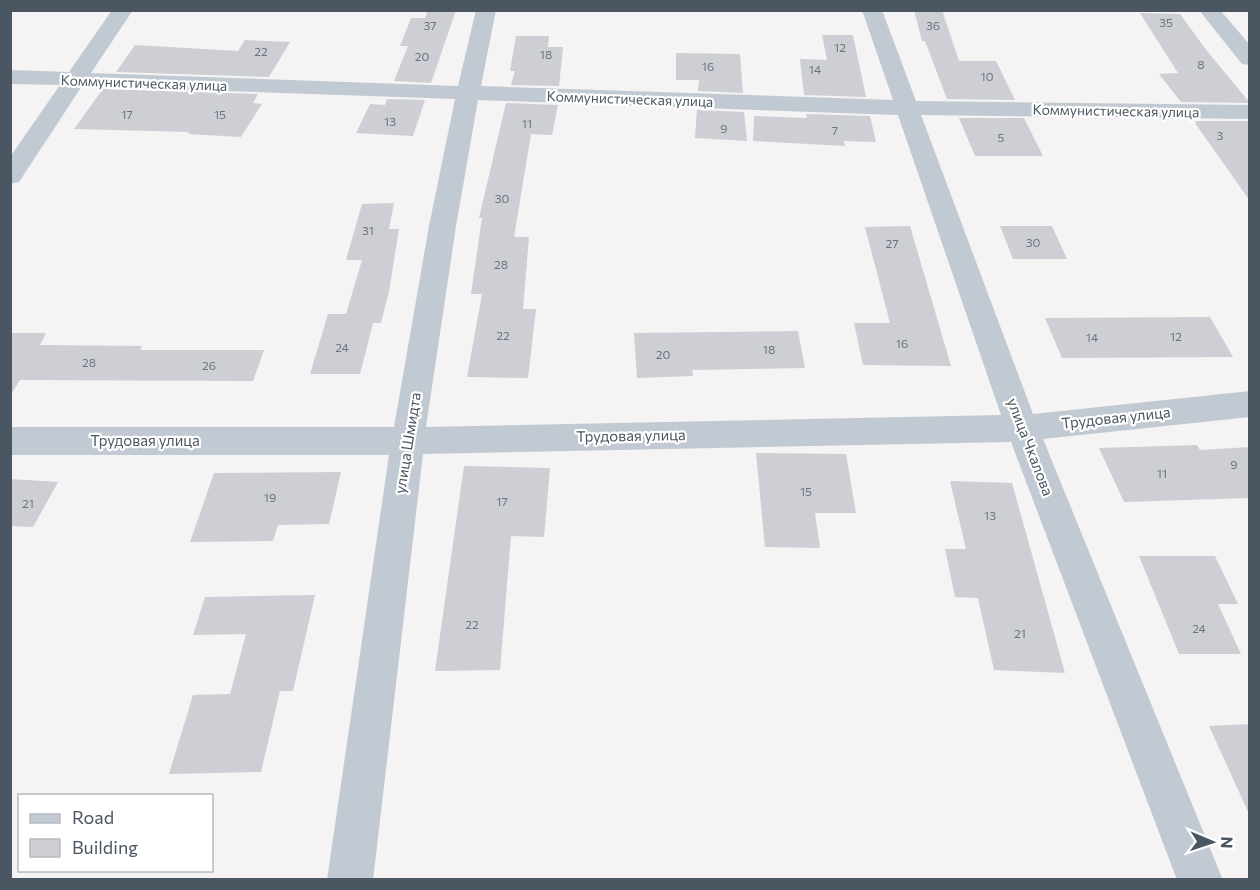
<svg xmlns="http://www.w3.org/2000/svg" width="1260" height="890" viewBox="0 0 1260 890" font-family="Commissioner,sans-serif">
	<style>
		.building { fill: #cdcfd5 }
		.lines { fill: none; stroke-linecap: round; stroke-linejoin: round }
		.minor { fill: #c1cad2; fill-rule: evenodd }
		.labels { text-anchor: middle; stroke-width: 4.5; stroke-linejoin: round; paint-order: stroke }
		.number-label { font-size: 12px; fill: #6b747e }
		.far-street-label { font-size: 14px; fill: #4a5661; stroke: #fff }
		.street-label { font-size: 15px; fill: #4a5661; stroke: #fff }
	</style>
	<rect width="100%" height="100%" fill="#f5f3f3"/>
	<g class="building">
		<path d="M 428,10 L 456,10 L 431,83 L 394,81 L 408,46 L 400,46 L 411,18 L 425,18 Z"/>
		<path d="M 914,10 L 942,10 L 959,61 L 996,61 L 1015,100 L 947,99 L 925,41 L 922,41 Z"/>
		<path d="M 1140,13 L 1180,14 L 1207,51 L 1250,103 L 1181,102 L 1159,74 L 1178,73 Z"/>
		<path d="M 822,35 L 853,35 L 866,97 L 804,95 L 800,59 L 827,60 Z"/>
		<path d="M 516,36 L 549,36 L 548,47 L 563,47 L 559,86 L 511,85 L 515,71 L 510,71 Z"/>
		<path d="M 245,40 L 290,42 L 269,77 L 116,72 L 135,45 L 238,51 Z"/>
		<path d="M 676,53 L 740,54 L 743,93 L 698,91 L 699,80 L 676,80 Z"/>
		<path d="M 103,89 L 258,94 L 253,103 L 262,104 L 241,137 L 188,134 L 189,132 L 74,129 Z"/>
		<path d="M 387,99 L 425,100 L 413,136 L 356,133 L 370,104 L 385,105 Z"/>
		<path d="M 506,103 L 558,105 L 552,135 L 531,134 L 514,237 L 529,237 L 523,309 L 536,309 L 528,378 L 467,377 L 482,294 L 471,294 L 482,218 L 479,218 Z"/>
		<path d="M 697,110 L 744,112 L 747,141 L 695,138 Z"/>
		<path d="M 806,114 L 870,116 L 876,142 L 844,141 L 845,146 L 753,141 L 754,116 L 807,118 Z"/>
		<path d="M 959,118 L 1024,118 L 1043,156 L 975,156 Z"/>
		<path d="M 1195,121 L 1250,121 L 1250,201 L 1195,123 L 1197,123 Z"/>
		<path d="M 394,203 L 389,229 L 399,229 L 389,291 L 381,323 L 373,323 L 360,374 L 310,374 L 328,314 L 346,314 L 362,260 L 346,260 L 362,204 Z"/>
		<path d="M 910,226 L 951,366 L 863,365 L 854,323 L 890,323 L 865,227 Z"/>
		<path d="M 1000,226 L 1052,226 L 1067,259 L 1013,259 Z"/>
		<path d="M 1210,317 L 1233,357 L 1062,358 L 1045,318 Z"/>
		<path d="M 798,331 L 805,368 L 692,370 L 693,376 L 637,378 L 634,333 Z"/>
		<path d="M 10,333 L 46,333 L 40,345 L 142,346 L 140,350 L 264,350 L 253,381 L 20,380 L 10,396 Z"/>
		<path d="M 1197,445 L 1200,450 L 1250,447 L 1250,498 L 1124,502 L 1099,448 Z"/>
		<path d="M 756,453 L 846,454 L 856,513 L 815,513 L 820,548 L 765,547 Z"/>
		<path d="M 464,466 L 550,468 L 544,537 L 511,536 L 500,670 L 435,671 Z"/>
		<path d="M 341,472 L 329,524 L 278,525 L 273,541 L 190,542 L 214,473 Z"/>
		<path d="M 10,479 L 58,482 L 33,527 L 10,526 Z"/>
		<path d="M 950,481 L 1012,483 L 1065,673 L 994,670 L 978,598 L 955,597 L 945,549 L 966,549 Z"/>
		<path d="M 1139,556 L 1215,556 L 1238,604 L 1218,604 L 1241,654 L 1179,654 Z"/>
		<path d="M 315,595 L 293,691 L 280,691 L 261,772 L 169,774 L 193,695 L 230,694 L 246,634 L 193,635 L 205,597 Z"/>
		<path d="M 1250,724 L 1250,816 L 1209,726 Z"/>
	</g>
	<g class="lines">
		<g class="minor">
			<path d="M 112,10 L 133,10 L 91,73 L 458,86 L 476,10 L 496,10 L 481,86 L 893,100 L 862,10 L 882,10 L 916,101 L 1250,105 L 1250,119 L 921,115 L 1033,414 L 1250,391 L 1250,417 L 1043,439 L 1223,880 L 1177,880 L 1011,442 L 423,454 L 373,880 L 327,880 L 389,455 L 10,455 L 10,427 L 394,427 L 429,226 L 455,99 L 82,86 L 19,182 L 10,184 L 10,157 L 60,85 L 10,84 L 10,70 L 69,72 ZM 478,100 L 898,115 L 1001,415 L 426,427 L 456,226 Z"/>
			<path d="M 1199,10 L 1220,10 L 1250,45 L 1250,65 L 1242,64 Z"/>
		</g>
	</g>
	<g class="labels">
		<g class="number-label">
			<text x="1166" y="27">35</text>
			<text x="430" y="30">37</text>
			<text x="933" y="30">36</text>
			<text x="840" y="52">12</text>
			<text x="261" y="56">22</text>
			<text x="546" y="59">18</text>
			<text x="422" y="61">20</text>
			<text x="1201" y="69">8</text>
			<text x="708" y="71">16</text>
			<text x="815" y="74">14</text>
			<text x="987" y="81">10</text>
			<text x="127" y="119">17</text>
			<text x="220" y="119">15</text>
			<text x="390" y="126">13</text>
			<text x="527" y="128">11</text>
			<text x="724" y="133">9</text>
			<text x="835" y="135">7</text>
			<text x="1220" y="140">3</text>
			<text x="1001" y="142">5</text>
			<text x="502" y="203">30</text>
			<text x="368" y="235">31</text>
			<text x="1033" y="247">30</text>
			<text x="892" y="248">27</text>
			<text x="501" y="269">28</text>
			<text x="503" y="340">22</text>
			<text x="1176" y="341">12</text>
			<text x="1092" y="342">14</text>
			<text x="902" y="348">16</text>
			<text x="342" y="352">24</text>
			<text x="769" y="354">18</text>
			<text x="663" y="359">20</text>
			<text x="89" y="367">28</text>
			<text x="209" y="370">26</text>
			<text x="1234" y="469">9</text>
			<text x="1162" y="478">11</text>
			<text x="806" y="496">15</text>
			<text x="270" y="502">19</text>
			<text x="502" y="506">17</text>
			<text x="28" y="508">21</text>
			<text x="990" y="520">13</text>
			<text x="472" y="629">22</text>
			<text x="1199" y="633">24</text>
			<text x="1020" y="638">21</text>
		</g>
		<g class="far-street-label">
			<text transform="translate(144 83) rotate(2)" y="5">Коммунистическая улица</text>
			<text transform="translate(630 99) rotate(2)" y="5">Коммунистическая улица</text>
			<text transform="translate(1116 111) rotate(1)" y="5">Коммунистическая улица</text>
		</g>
		<g class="street-label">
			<text transform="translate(1116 418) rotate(-6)" y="5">Трудовая улица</text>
			<text transform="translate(631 436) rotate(-1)" y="5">Трудовая улица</text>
			<text x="145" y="446">Трудовая улица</text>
			<text transform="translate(408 443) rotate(-81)" y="5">улица Шмидта</text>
			<text transform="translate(1030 447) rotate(69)" y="5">улица Чкалова</text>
		</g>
	</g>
	<rect width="1260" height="890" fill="none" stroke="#4a5661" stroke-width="24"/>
	<rect x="18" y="794" width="195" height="78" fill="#ffffff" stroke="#b7bbc0" stroke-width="1.5"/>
	<rect x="30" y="814" width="30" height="9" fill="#c1cad2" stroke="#b7bbc0" stroke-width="1.5"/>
	<text x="72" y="824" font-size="18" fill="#4a5661">Road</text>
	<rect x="30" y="839" width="30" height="18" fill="#cdcfd5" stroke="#b7bbc0" stroke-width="1.5"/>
	<text x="72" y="854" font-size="18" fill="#4a5661">Building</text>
	<g transform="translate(1212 842) rotate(92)" stroke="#ffffff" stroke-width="4.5" paint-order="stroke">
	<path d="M0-4.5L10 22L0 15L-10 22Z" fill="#4a5661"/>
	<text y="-9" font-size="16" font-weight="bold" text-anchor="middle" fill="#4a5661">N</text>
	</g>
</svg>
